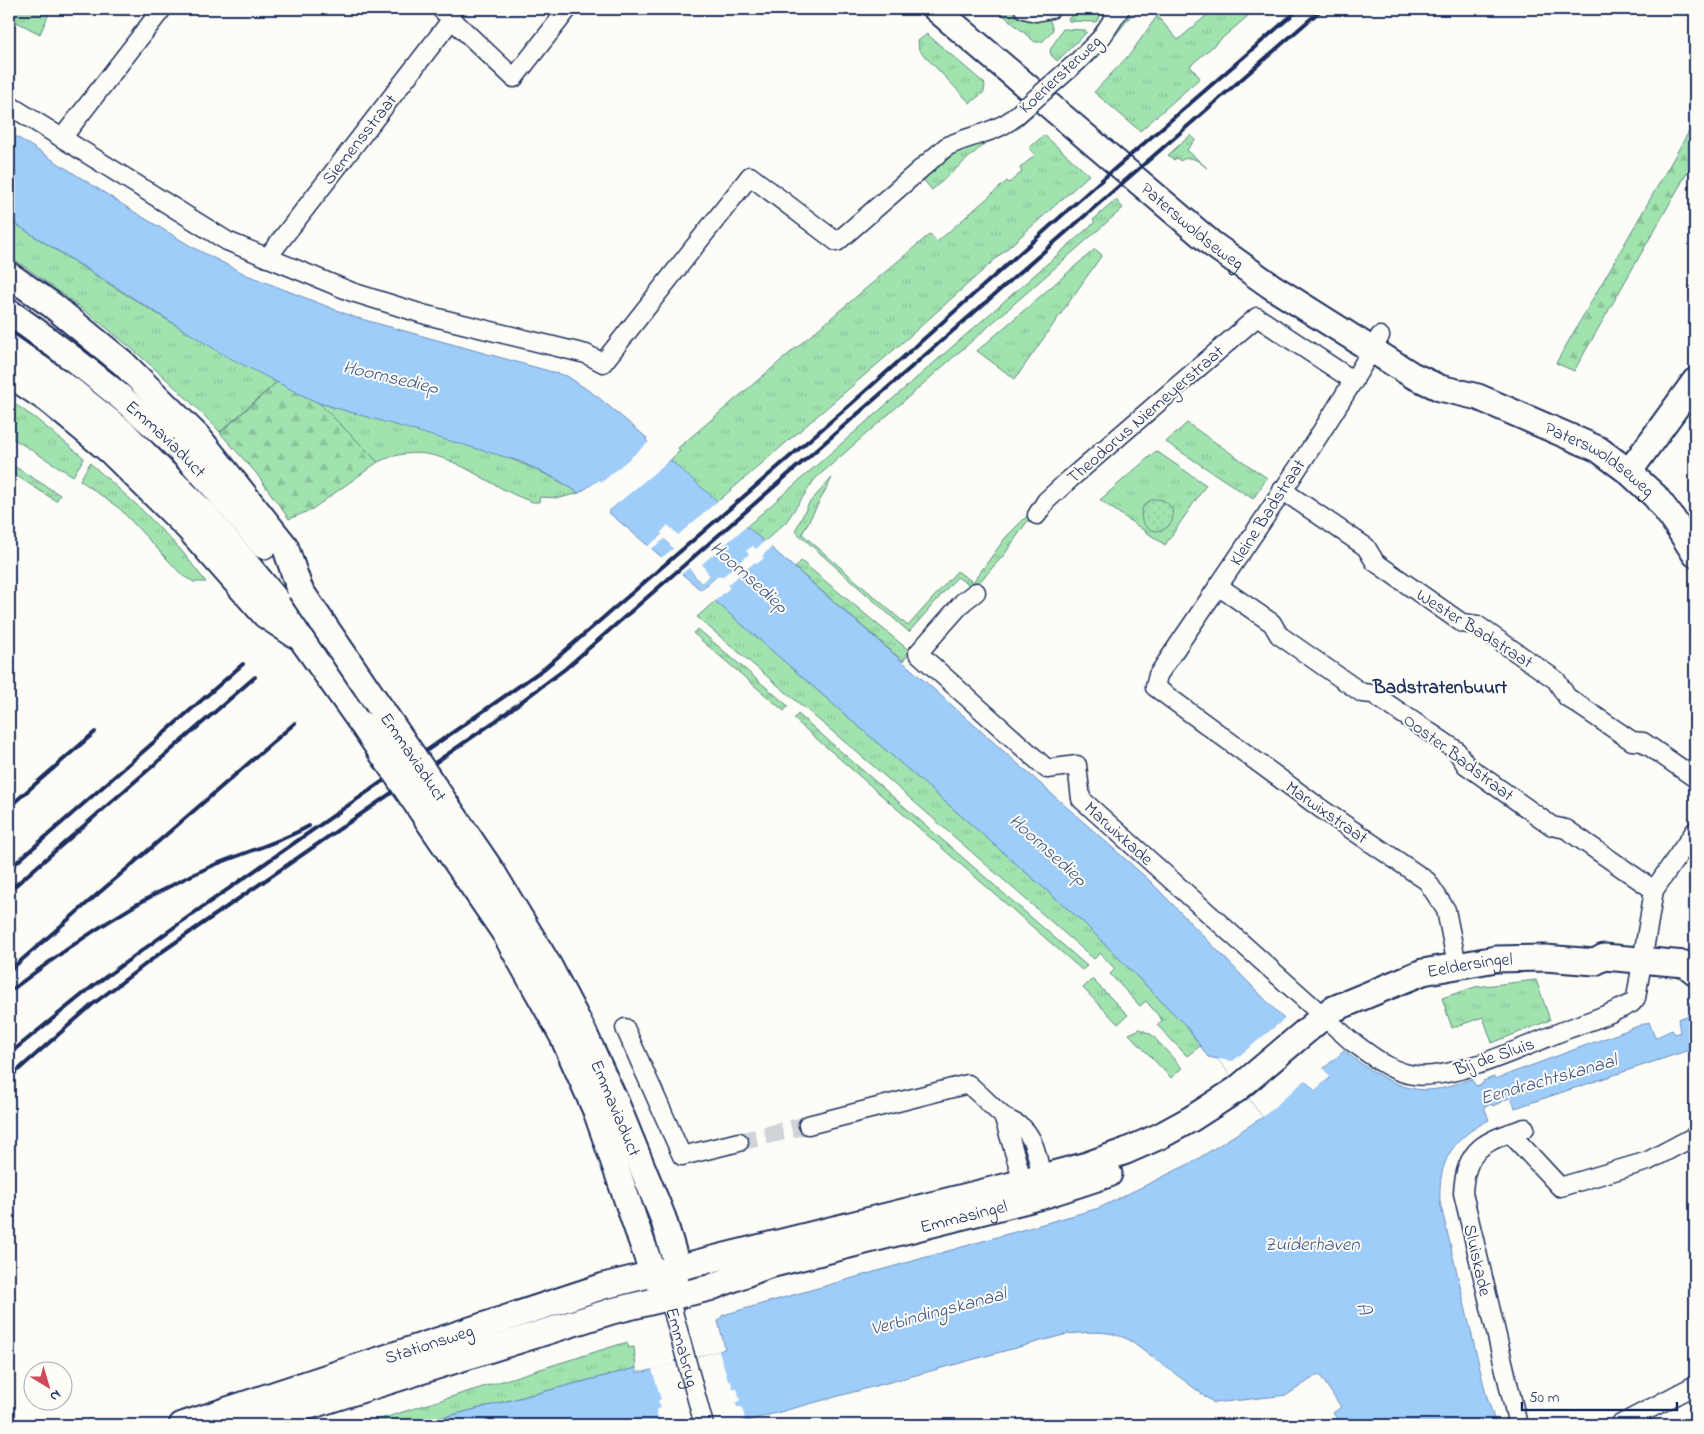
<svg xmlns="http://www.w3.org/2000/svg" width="1704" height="1434" viewBox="0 0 1704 1434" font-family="'Indie Flower',sans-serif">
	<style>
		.grass { fill: url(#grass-tufts); stroke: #5e8986 }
		.forest { fill: url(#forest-firs); stroke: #5e8986 }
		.park { fill: url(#park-dots); stroke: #5e8986 }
		.water { fill: #9fcdfa; stroke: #6a8ebc; fill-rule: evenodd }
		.pier { fill: #fdfcf7; fill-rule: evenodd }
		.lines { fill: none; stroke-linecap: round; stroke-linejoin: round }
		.minor-tunnel { stroke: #d0d3d8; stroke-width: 18; stroke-dasharray: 18 9; stroke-linecap: butt }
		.minor-casing { stroke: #1b2f5e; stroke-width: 21 }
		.secondary-casing { stroke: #1b2f5e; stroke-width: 29 }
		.minor { stroke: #fdfcf7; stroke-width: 18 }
		.secondary { stroke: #fdfcf7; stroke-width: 25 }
		.rail { stroke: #1b2f5e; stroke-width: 4 }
		.minor-bridge-casing { stroke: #1b2f5e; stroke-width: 21; stroke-linecap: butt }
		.secondary-bridge-casing { stroke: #1b2f5e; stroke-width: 29; stroke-linecap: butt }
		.minor-bridge { stroke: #fdfcf7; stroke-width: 18 }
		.secondary-bridge { stroke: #fdfcf7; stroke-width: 25 }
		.labels { text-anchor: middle; stroke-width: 4; stroke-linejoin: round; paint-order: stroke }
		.street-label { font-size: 18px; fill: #1b2f5e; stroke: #fdfcf7 }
		.water-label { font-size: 19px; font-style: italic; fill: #3c5685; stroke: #fdfcf7 }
		.neighbourhood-label { font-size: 19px; font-weight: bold; fill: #1b2f5e; stroke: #fdfcf7 }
	</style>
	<defs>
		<pattern id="grass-tufts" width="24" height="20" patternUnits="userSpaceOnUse" patternTransform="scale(1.25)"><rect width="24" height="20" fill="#a1e3ae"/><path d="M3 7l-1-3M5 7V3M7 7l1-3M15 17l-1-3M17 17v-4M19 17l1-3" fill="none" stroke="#8ac398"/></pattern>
		<pattern id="forest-firs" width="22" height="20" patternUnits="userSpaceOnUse" patternTransform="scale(1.25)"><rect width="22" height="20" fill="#a1e3ae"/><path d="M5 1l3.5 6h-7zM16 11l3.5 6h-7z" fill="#8ac398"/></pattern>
		<pattern id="park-dots" width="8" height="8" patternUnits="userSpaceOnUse" patternTransform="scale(1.25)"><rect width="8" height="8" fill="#a1e3ae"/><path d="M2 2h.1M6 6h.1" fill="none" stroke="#8ac398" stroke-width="1.8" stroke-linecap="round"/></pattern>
	</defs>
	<rect width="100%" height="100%" fill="#fdfcf7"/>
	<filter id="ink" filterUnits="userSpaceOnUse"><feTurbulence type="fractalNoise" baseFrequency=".02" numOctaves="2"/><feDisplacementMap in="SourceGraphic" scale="10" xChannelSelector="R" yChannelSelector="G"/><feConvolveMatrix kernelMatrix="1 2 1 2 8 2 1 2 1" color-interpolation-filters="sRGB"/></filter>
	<g filter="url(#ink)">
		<g class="grass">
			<path d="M 9,9 L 51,9 L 40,34 L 9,18 Z"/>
			<path d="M 996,9 L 1014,9 L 1021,15 L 1036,20 L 1049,18 L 1053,30 L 1042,42 L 1035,42 Z"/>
			<path d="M 1078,9 L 1105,9 L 1096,22 L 1069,21 L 1068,19 Z"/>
			<path d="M 1131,9 L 1136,9 L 1100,55 L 1016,130 L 1013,127 L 1113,35 Z"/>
			<path d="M 1214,9 L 1256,9 L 1190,66 L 1200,78 L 1140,131 L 1094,92 L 1131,53 L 1157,16 L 1178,40 Z"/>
			<path d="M 1063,29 L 1085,30 L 1087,32 L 1057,61 L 1051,55 L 1050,50 Z"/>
			<path d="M 927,34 L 985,84 L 984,92 L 970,103 L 919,50 L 918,41 Z"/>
			<path d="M 1044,135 L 1089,175 L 902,343 L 717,502 L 670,460 L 680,451 L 678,448 L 930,234 L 937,242 L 1007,181 L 1009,183 L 1022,172 L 1020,168 L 1035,155 L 1029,148 Z"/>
			<path d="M 1191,135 L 1195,140 L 1187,150 L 1207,168 C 1198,161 1191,154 1180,161 L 1177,158 L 1174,160 L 1168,155 Z"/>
			<path d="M 991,138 L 932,190 L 921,177 L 949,154 Z"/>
			<path d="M 1116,200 L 1123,208 L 815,479 L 786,522 L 764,542 L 746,527 L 1095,222 L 1093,220 Z"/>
			<path d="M 9,220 C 97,276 184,334 277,382 L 220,432 C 157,365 85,308 9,256 Z"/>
			<path d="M 1095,249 L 1102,255 L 1015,379 L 977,351 Z"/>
			<path d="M 9,400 L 35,418 L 84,458 L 73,476 L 9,436 Z"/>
			<path d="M 319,403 C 406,429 502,444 579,493 L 560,498 L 540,497 L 539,502 L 533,502 C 477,484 440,433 378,462 Z"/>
			<path d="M 1187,423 L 1267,478 L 1253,499 L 1166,442 Z"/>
			<path d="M 1156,451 L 1206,485 L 1165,545 L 1100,500 Z"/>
			<path d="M 9,463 L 60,495 L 56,501 L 9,471 Z"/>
			<path d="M 90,463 L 139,507 L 181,550 L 206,582 L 194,582 L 183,576 L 120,509 L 80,480 Z"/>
			<path d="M 832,478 L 802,534 L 908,626 L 957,571 L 973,582 L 1006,537 L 1031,512 L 1033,513 L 1004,555 L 974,588 L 957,577 L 909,632 L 795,531 L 809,503 Z"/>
			<path d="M 801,561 L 911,652 L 903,661 L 795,568 Z"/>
			<path d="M 715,601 L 1084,923 L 1186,1026 L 1200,1046 L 1187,1056 L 1157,1025 L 1162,1020 L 1146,1001 L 1140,1006 L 1110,974 L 1115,969 L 1100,953 L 1094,959 L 872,765 L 697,617 Z"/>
			<path d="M 698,629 L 788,706 L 784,711 L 693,633 Z"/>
			<path d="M 798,714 L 1087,966 L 1082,970 L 794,719 Z"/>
			<path d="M 1092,979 L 1128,1015 L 1118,1024 L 1083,988 Z"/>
			<path d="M 1536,980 L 1550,1020 L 1492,1043 L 1483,1017 L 1452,1028 L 1442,998 L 1475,987 Z"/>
			<path d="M 1140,1029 L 1152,1035 L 1182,1068 L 1171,1078 L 1129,1034 Z"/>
			<path d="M 627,1342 L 629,1348 L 634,1347 L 636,1368 L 413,1425 L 361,1425 Z"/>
		</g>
		<g class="forest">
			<path d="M 1695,121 L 1695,159 L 1574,371 L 1556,363 Z"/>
			<path d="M 277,382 L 319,403 L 378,462 L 311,510 L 289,519 L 256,473 L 220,433 Z"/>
		</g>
		<circle class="park" cx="1157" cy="515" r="16"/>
		<path class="water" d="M 9,132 L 136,213 L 194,248 L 247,275 L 354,317 L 567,376 L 598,397 L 647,438 L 646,440 L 665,463 L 670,460 L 903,662 L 1150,881 L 1284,1019 L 1265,1035 L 1314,1090 L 1330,1078 L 1323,1069 L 1344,1051 C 1369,1070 1403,1095 1437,1089 C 1448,1088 1460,1082 1471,1079 L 1476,1086 L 1484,1083 L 1483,1081 L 1494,1077 L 1495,1079 L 1649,1022 L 1655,1038 L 1672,1030 L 1675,1034 L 1680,1032 L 1678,1019 L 1695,1013 L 1695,1051 L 1686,1051 L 1515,1108 L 1511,1097 L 1493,1106 L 1492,1104 L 1484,1107 L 1489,1120 C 1452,1139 1438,1161 1440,1202 L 1486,1394 L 1496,1425 L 1341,1425 L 1333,1413 L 1341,1407 L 1319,1374 L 1287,1395 L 1214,1403 L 1133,1342 C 1110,1329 1092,1332 1067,1334 L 732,1425 L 414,1425 L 636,1368 L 636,1372 L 644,1372 L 720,1351 L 725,1348 L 718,1321 L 723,1315 L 1099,1208 L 1193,1162 L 1263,1117 L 1218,1059 L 1208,1057 L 1186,1026 L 1084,923 L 715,601 L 730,588 L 719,575 L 701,590 L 608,512 L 618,503 L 599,480 L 579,493 L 555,478 L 519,461 L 319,403 L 298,393 L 224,355 L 9,220 ZM 668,526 L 710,576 L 701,583 L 660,533 Z"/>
		<g class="pier">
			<path d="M 650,441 L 666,460 L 672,458 L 606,513 L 606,510 L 614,503 L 599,483 L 584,494 L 582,492 L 599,480 L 602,482 Z"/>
			<path d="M 719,500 L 748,525 L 702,564 L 710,576 L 701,583 L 689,568 L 680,575 L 661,558 L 673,549 L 665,539 L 651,549 L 648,546 L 662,535 L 660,533 L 668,525 L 678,535 ZM 668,529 L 707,575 L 702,579 L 663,533 Z"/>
			<path d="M 766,540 L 773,546 L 762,556 L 764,558 L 757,564 L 755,562 L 728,585 L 730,588 L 713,603 L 713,599 L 727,587 L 719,578 L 703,592 L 700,592 L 719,575 L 722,577 L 749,554 L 746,551 L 753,546 L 756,549 Z"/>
			<path d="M 1284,1019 L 1285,1021 L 1268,1035 L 1315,1087 L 1326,1077 L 1321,1070 L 1322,1067 L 1330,1077 L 1315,1090 L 1305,1080 L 1263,1117 L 1218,1059 L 1233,1061 Z"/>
			<path d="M 719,1351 L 728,1381 L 731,1381 L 732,1388 L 737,1388 L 740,1400 L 735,1403 L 737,1407 L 742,1407 L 745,1419 L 732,1425 L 666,1425 L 664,1422 L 659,1422 L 656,1410 L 661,1408 L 658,1401 L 661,1399 L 652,1369 Z"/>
		</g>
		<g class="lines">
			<path class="minor-tunnel" d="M 739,1142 L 808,1125"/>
			<g class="minor-casing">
				<g id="minor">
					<path d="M 441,9 L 514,78 L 568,9"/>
					<path d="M 1024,9 L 1036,12 L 1051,9"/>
					<path d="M 1076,63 L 1101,38 L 1120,9"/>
					<path d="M 9,105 L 227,241 L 352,292 L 426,315 L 586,354 L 603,363 L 750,176 L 837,242 L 946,147 C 966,136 992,134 1011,120"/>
					<path d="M 62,138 L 162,9"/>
					<path d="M 267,258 L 452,19"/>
					<path d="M 1380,336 C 1312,453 1233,563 1158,675 L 1155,687 L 1320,808 L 1427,881 L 1446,910 L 1457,965"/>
					<path d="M 1282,490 L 1366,547 L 1375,562 L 1462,623 L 1477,625 L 1556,680 L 1567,697 L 1632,741 L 1643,742 L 1695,778"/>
					<path d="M 1037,515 L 1046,501 L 1070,479 L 1257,317 L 1354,381"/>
					<path d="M 1218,586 L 1272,623 L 1279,635 L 1362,693 L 1373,694 L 1456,750 L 1466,765 L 1552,826 L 1566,829 L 1654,890"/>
					<path d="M 976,592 L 963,602 L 918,653 L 1047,769 L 1077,765 L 1081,799 L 1351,1041 C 1370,1054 1390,1072 1414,1075 C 1454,1081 1529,1044 1568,1029 C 1589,1021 1612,1014 1632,1003 L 1636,998 L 1654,890 L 1695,831"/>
					<path d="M 625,1028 L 682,1156 L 739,1142"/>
					<path d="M 1004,1118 L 1023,1182 L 1032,1190"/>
					<path d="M 808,1125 L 968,1084 C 980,1094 991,1106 1003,1116 C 1009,1121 1017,1123 1023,1128 C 1036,1140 1042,1171 1040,1188"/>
					<path d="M 1510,1133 L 1560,1187 L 1648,1161 L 1695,1136"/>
					<path id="s1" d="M 669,1297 L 704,1425"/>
					<path d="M 1518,1425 L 1463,1193 C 1465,1147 1486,1141 1525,1128"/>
					<path d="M 1619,1425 L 1695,1385"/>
				</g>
			</g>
			<g class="secondary-casing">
				<g id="secondary">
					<path id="s2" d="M 936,9 L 1212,244 L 1271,286 L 1412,375 L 1440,388 L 1478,397 L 1598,449 L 1629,472 L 1655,496 L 1672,518 L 1695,554"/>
					<path d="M 9,275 L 52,305 L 123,363 L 199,438 L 285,546 L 300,590"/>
					<path id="s3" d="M 9,312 C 59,347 107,384 153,425 C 194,461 229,504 264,546"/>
					<path d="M 9,347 L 72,391 L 124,433 L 204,513 L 279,603 L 300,637 L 362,724"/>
					<path d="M 9,374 L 48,400 L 110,451 L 188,528 L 265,615 L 295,635"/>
					<path d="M 1629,472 L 1695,381"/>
					<path d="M 616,1103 L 663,1218 L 678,1268 L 674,1283"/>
					<path d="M 596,1111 L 653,1274 L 663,1288"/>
					<path id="s4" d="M 182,1425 L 604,1286 L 1004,1187 L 1087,1165 L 1126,1151 L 1160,1136 L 1191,1119 L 1236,1090 L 1331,1010 L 1423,972 L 1496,959 L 1545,958 L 1595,962 L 1604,957 L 1685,964 L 1695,972"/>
					<path id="s5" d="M 249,1425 L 612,1311 L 709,1288 L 766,1266 L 1039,1197 L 1109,1174"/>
				</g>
			</g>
			<use href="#minor" class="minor"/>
			<use href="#secondary" class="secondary"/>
			<g class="rail">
				<path d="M 9,807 L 95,732"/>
				<path d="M 9,869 L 243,664"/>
				<path d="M 9,891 L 255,677"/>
				<path d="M 9,971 L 295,723"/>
				<path d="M 9,992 C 73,943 140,897 214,865 C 245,852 279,843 309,826"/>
				<path d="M 9,1054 L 93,986 L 191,915 L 545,668 L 851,404 L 1096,185 L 1299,9"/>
				<path d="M 9,1078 L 93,1004 L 163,951 L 494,722 L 565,669 L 1322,9"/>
			</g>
			<g class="minor-bridge-casing">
				<path id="minor-bridge" d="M 1011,120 L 1076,63"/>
			</g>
			<g class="secondary-bridge-casing">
				<g id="secondary-bridge">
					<path id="s6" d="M 300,590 L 493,873 L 549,966 L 583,1031 L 616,1103"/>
					<path d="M 362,724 L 504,932 L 562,1035 L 596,1111"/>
				</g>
			</g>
			<use href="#minor-bridge" class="minor-bridge"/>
			<use href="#secondary-bridge" class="secondary-bridge"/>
		</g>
	</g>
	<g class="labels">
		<g class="street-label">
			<text transform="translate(1060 74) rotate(-43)" y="6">Koeriersterweg</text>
			<text transform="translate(359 139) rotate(-52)" y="6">Siemensstraat</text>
			<text dy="6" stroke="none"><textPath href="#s2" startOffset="336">Paterswoldseweg</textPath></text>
			<text transform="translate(1145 414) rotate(-41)" y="6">Theodorus Niemeyerstraat</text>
			<text dy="6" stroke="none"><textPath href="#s3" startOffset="202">Emmaviaduct</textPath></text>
			<text dy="6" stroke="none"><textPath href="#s2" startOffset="809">Paterswoldseweg</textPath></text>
			<text transform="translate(1267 512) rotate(-57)" y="6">Kleine Badstraat</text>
			<text transform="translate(1475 628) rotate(32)" y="6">Wester Badstraat</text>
			<text transform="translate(1459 757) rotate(37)" y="6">Ooster Badstraat</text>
			<text dy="6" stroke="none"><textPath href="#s6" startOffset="202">Emmaviaduct</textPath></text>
			<text transform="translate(1327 812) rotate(35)" y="6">Marwixstraat</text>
			<text transform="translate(1119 833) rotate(42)" y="6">Marwixkade</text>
			<text dy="6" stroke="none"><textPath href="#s4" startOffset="1381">Eeldersingel</textPath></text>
			<text transform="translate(1494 1056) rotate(-19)" y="6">Bij de Sluis</text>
			<text transform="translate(616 1108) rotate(67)" y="6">Emmaviaduct</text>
			<text dy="6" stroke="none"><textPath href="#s5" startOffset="745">Emmasingel</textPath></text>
			<text transform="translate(1478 1260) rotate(77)" y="6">Sluiskade</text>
			<text dy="6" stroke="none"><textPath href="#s4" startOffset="260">Stationsweg</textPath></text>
			<text dy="6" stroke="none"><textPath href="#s1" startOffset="52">Emmabrug</textPath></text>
		</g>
		<g class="water-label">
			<text transform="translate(391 376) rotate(13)" y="7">Hoornsediep</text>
			<text transform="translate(750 576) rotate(42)" y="7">Hoornsediep</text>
			<text transform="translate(1049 849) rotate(42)" y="7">Hoornsediep</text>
			<text transform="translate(1548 1078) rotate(-16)" y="7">Eendrachtskanaal</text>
			<text x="1312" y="1250">Zuiderhaven</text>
			<text transform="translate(1365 1308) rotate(75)" y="7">A</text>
			<text transform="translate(938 1310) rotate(-15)" y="7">Verbindingskanaal</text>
		</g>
		<g class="neighbourhood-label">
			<text x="1440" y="693">Badstratenbuurt</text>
		</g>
	</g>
	<rect width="1704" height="1434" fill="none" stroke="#fdfcf7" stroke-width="30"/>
	<rect x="15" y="15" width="1674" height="1404" fill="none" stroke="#1b2f5e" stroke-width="2" filter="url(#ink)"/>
	<g transform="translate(48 1386) rotate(142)"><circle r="24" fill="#fdfcf7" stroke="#a3aaba"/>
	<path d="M0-4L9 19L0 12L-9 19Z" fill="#d1495b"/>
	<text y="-8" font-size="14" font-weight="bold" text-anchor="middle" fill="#1b2f5e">N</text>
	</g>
	<path d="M1522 1402v8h155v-8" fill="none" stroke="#1b2f5e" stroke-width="2.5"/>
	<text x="1529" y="1402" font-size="15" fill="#1b2f5e" stroke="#fdfcf7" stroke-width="4" paint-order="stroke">50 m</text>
</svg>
